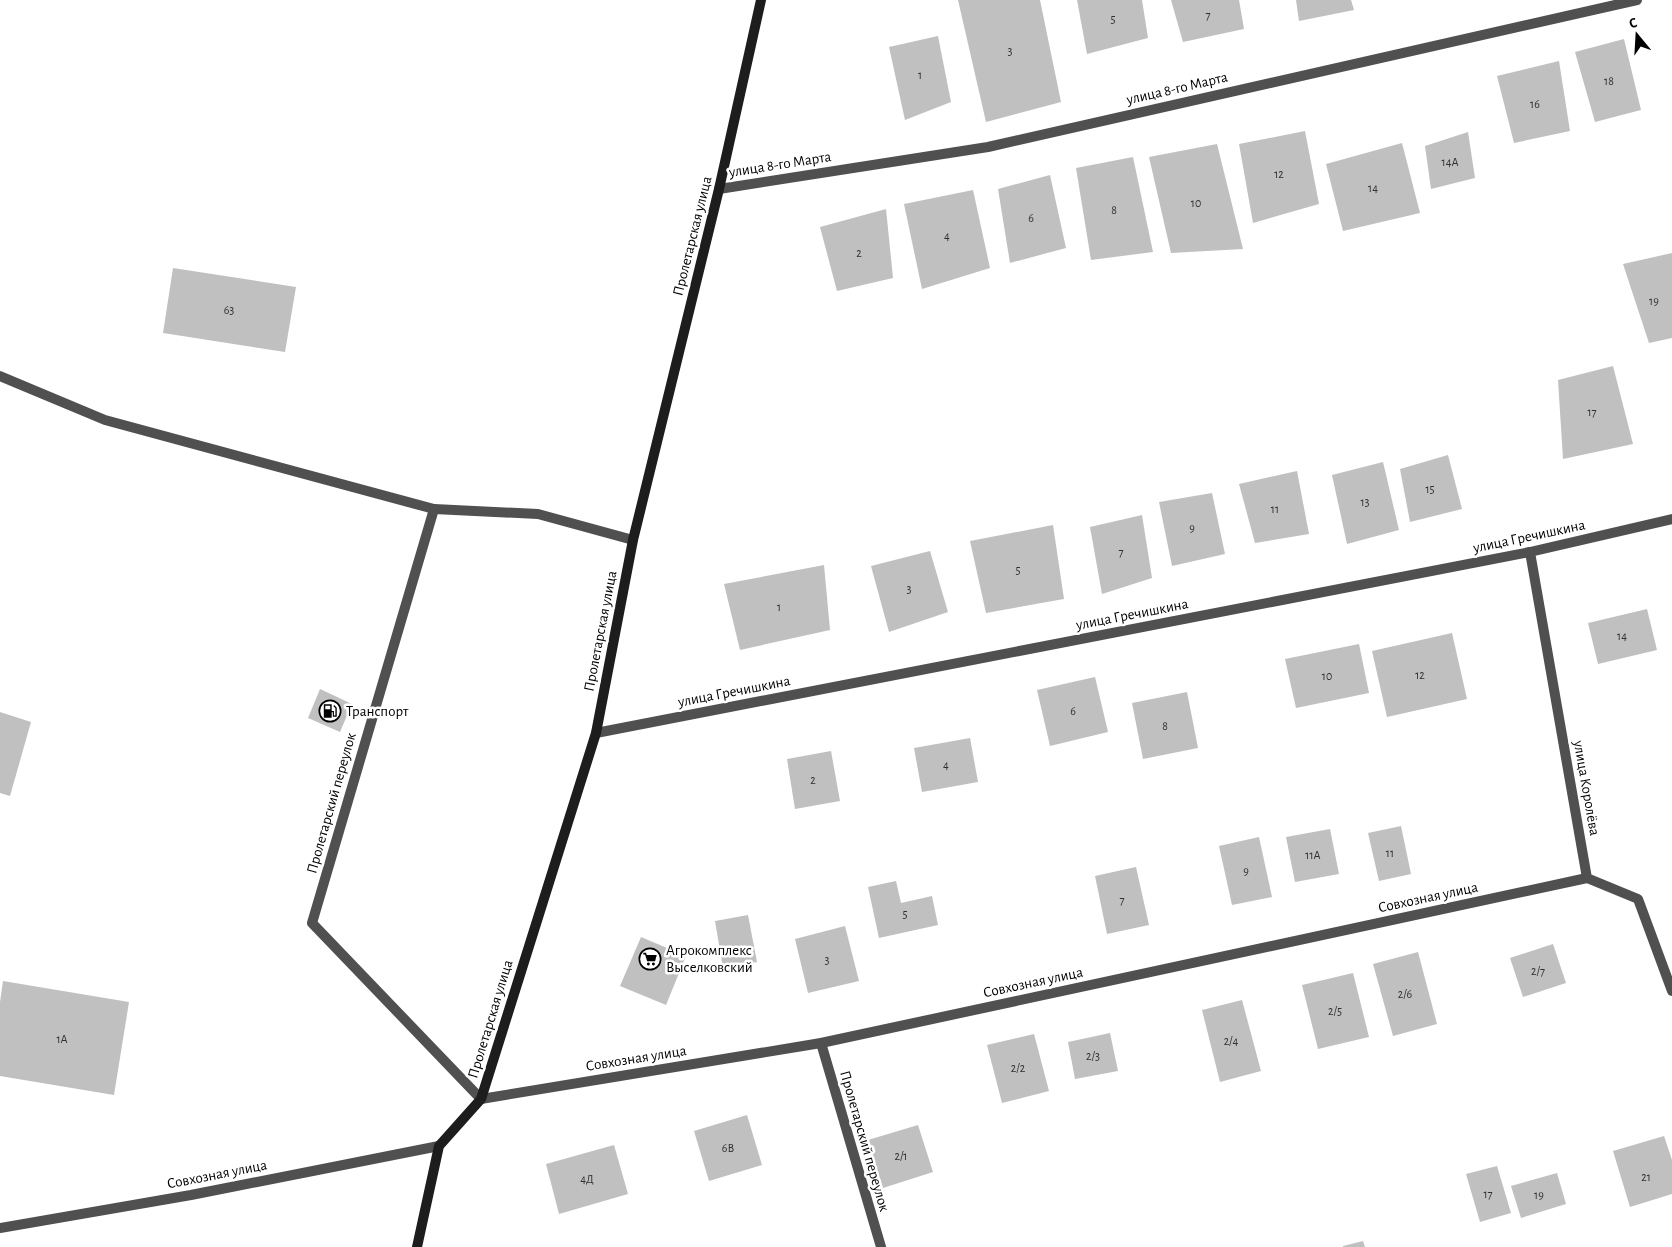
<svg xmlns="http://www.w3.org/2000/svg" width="1672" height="1247" viewBox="0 0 1672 1247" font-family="'Alegreya Sans',sans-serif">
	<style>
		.building { fill: #c0c0c0 }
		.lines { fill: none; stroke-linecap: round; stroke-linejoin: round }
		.lane { stroke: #505050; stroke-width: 10 }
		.street { stroke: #505050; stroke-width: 10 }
		.secondary { stroke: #1d1d1d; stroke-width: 10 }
		.labels { text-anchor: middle; stroke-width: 5; stroke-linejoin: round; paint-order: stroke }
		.number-label { font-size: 12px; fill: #303030 }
		.street-label { font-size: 15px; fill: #000; stroke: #fff }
		.poi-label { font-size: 15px; fill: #000; stroke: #fff; text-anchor: start }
	</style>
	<rect width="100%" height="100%" fill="#fff"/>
	<g class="building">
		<path d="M 958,0 L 1040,0 L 1061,102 L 986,122 Z"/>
		<path d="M 1077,0 L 1142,0 L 1148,38 L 1087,54 Z"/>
		<path d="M 1171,0 L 1239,0 L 1244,29 L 1183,42 Z"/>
		<path d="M 1296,0 L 1351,0 L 1354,10 L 1299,21 Z"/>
		<path d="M 938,36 L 951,102 L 905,120 L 889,47 Z"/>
		<path d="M 1624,39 L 1641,110 L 1595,122 L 1575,52 Z"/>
		<path d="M 1559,61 L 1570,131 L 1514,143 L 1497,76 Z"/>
		<path d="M 1305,131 L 1319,204 L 1253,223 L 1239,144 Z"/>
		<path d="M 1468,132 L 1475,178 L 1431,189 L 1425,146 Z"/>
		<path d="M 1402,143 L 1420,213 L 1343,231 L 1326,164 Z"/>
		<path d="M 1217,144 L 1243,249 L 1171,253 L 1149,157 Z"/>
		<path d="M 1133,157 L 1153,252 L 1091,260 L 1076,168 Z"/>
		<path d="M 1050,175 L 1066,248 L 1010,263 L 998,189 Z"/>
		<path d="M 973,190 L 990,268 L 922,289 L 904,204 Z"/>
		<path d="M 886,209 L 893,278 L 837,291 L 820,227 Z"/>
		<path d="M 1672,253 L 1672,338 L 1649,343 L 1623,264 Z"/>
		<path d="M 173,268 L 296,287 L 285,352 L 163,333 Z"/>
		<path d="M 1613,366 L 1633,444 L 1563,459 L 1558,380 Z"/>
		<path d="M 1448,455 L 1462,509 L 1410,522 L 1400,469 Z"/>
		<path d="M 1383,462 L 1399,530 L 1347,544 L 1332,475 Z"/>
		<path d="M 1297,471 L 1309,534 L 1255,543 L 1239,484 Z"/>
		<path d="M 1212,493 L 1225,554 L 1172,566 L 1159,502 Z"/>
		<path d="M 1142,515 L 1152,578 L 1102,594 L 1090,527 Z"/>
		<path d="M 1053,525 L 1064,599 L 986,613 L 970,541 Z"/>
		<path d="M 930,551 L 948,612 L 889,632 L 871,566 Z"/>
		<path d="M 824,565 L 830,630 L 740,650 L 724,584 Z"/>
		<path d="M 1647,609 L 1657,650 L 1598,664 L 1588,623 Z"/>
		<path d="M 1452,633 L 1467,699 L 1387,717 L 1372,651 Z"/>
		<path d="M 1359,644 L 1369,693 L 1296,708 L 1285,659 Z"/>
		<path d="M 1095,677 L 1108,732 L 1050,746 L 1037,690 Z"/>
		<path d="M 320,689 L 352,704 L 340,732 L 308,718 Z"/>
		<path d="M 1187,692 L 1198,748 L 1143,759 L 1132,703 Z"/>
		<path d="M 0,712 L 31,722 L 10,796 L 0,793 Z"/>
		<path d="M 970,738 L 978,782 L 922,792 L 914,748 Z"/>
		<path d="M 831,751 L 840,801 L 795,809 L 787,759 Z"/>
		<path d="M 1401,826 L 1411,874 L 1379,881 L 1368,833 Z"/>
		<path d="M 1330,829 L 1339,874 L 1295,882 L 1286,837 Z"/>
		<path d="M 1259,837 L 1272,897 L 1232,905 L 1219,846 Z"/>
		<path d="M 1136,867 L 1149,925 L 1107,934 L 1095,876 Z"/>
		<path d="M 896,881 L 901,903 L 932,896 L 938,925 L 879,938 L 868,887 Z"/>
		<path d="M 748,915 L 757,962 L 723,968 L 715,921 Z"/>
		<path d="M 845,926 L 859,981 L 808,993 L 795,939 Z"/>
		<path d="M 641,937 L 686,956 L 666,1005 L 620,986 Z"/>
		<path d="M 1553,944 L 1566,983 L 1523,997 L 1510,958 Z"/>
		<path d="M 1418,952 L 1437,1024 L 1393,1036 L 1373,964 Z"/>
		<path d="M 1353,973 L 1369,1037 L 1318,1049 L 1302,985 Z"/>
		<path d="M 3,981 L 129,1002 L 114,1095 L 0,1076 L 0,1002 Z"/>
		<path d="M 1242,1000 L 1261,1071 L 1220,1082 L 1202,1010 Z"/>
		<path d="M 1110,1033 L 1118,1071 L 1075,1079 L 1068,1042 Z"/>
		<path d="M 1034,1034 L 1049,1091 L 1002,1103 L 987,1045 Z"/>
		<path d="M 747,1115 L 762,1165 L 709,1181 L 694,1131 Z"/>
		<path d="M 918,1125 L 933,1172 L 883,1188 L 868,1140 Z"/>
		<path d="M 1664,1136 L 1672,1160 L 1672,1194 L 1630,1207 L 1613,1151 Z"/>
		<path d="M 614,1145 L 628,1194 L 559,1214 L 546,1164 Z"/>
		<path d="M 1497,1166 L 1511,1213 L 1480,1222 L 1466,1174 Z"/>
		<path d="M 1557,1173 L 1566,1204 L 1521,1218 L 1511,1186 Z"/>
		<path d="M 1363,1241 L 1365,1247 L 1343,1247 L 1343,1246 Z"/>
	</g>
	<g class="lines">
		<g class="lane">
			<path d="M 0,376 L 105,420 L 434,509"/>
			<path d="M 481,1099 L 312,923 L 434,509 L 538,514 L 633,540"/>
		</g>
		<g class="street">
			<path d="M 719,189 L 988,147 L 1637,0"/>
			<path d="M 1530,552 L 1587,878 L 1638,899 L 1672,991"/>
			<path d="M 596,733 L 1530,552 L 1672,519"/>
			<path d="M 821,1043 L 881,1247"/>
			<path d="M 481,1099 L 821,1043 L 1587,878"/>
			<path d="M 0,1228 L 191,1195 L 439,1146"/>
		</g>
		<path class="secondary" d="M 417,1247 L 439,1146 L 481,1099 L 596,733 L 633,540 L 719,189 L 761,0"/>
	</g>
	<defs>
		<g id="fuel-ring" transform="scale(1.125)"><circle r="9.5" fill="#fff" stroke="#000" stroke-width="1.5"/><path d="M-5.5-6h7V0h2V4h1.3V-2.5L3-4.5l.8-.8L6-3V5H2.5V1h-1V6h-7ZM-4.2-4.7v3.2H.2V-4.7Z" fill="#000"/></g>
		<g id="supermarket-ring" transform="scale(1.125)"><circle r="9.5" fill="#fff" stroke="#000" stroke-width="1.5"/><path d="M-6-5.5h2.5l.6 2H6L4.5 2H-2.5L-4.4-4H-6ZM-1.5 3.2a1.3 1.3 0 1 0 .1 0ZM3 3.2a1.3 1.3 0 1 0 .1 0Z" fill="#000"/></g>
	</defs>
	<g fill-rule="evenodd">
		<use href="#fuel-ring" x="330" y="711"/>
		<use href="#supermarket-ring" x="650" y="959"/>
	</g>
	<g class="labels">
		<g class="number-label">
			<text x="1208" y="19">7</text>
			<text x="1113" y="23">5</text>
			<text x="1010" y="55">3</text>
			<text x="920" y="79">1</text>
			<text x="1609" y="85">18</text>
			<text x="1535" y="108">16</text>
			<text x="1450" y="166">14А</text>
			<text x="1279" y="178">12</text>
			<text x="1373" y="192">14</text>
			<text x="1196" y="207">10</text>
			<text x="1114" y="214">8</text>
			<text x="1031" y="222">6</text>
			<text x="947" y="240">4</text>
			<text x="859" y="257">2</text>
			<text x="1654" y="305">19</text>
			<text x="229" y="314">63</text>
			<text x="1592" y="416">17</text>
			<text x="1430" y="493">15</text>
			<text x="1365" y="506">13</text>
			<text x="1275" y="513">11</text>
			<text x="1192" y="532">9</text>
			<text x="1121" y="556">7</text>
			<text x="1018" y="574">5</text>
			<text x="909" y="593">3</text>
			<text x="779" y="611">1</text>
			<text x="1622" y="640">14</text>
			<text x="1420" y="679">12</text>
			<text x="1327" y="680">10</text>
			<text x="1073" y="715">6</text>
			<text x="1165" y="730">8</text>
			<text x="946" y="769">4</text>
			<text x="813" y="784">2</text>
			<text x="1390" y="857">11</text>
			<text x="1313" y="859">11А</text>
			<text x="1246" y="875">9</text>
			<text x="1122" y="904">7</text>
			<text x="905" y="918">5</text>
			<text x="827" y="964">3</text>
			<text x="1538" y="975">2/7</text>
			<text x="1405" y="998">2/6</text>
			<text x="1335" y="1015">2/5</text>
			<text x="62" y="1043">1А</text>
			<text x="1231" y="1045">2/4</text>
			<text x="1093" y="1060">2/3</text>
			<text x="1018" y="1072">2/2</text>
			<text x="728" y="1152">6В</text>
			<text x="901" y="1160">2/1</text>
			<text x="1646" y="1181">21</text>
			<text x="587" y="1183">4Д</text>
			<text x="1488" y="1198">17</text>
			<text x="1539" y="1199">19</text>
		</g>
		<g class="street-label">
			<text transform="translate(1177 88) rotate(-13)" y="5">улица 8-го Марта</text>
			<text transform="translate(780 164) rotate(-9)" y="5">улица 8-го Марта</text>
			<text transform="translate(692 236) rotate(-76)" y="5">Пролетарская улица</text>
			<text transform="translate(1529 536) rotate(-12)" y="5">улица Гречишкина</text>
			<text transform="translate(1132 614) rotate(-11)" y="5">улица Гречишкина</text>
			<text transform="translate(600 631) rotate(-79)" y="5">Пролетарская улица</text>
			<text transform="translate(734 691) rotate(-11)" y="5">улица Гречишкина</text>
			<text transform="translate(1587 788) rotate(80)" y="5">улица Королёва</text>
			<text transform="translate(331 803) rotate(-74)" y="5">Пролетарский переулок</text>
			<text transform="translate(1428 897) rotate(-12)" y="5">Совхозная улица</text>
			<text transform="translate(1033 982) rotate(-12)" y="5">Совхозная улица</text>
			<text transform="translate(490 1019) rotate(-73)" y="5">Пролетарская улица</text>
			<text transform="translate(636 1058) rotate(-9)" y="5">Совхозная улица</text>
			<text transform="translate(865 1141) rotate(74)" y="5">Пролетарский переулок</text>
			<text transform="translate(217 1174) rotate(-11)" y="5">Совхозная улица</text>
		</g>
		<g class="poi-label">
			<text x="346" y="716">Транспорт</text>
			<text x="666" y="955">Агрокомплекс<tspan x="666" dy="17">Выселковский</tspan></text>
		</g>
	</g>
	<g transform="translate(1637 35) rotate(342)" stroke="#ffffff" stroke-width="4" paint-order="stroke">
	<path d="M0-4L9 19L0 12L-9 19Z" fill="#000000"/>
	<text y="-8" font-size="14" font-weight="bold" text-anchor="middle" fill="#000000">С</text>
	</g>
</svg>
